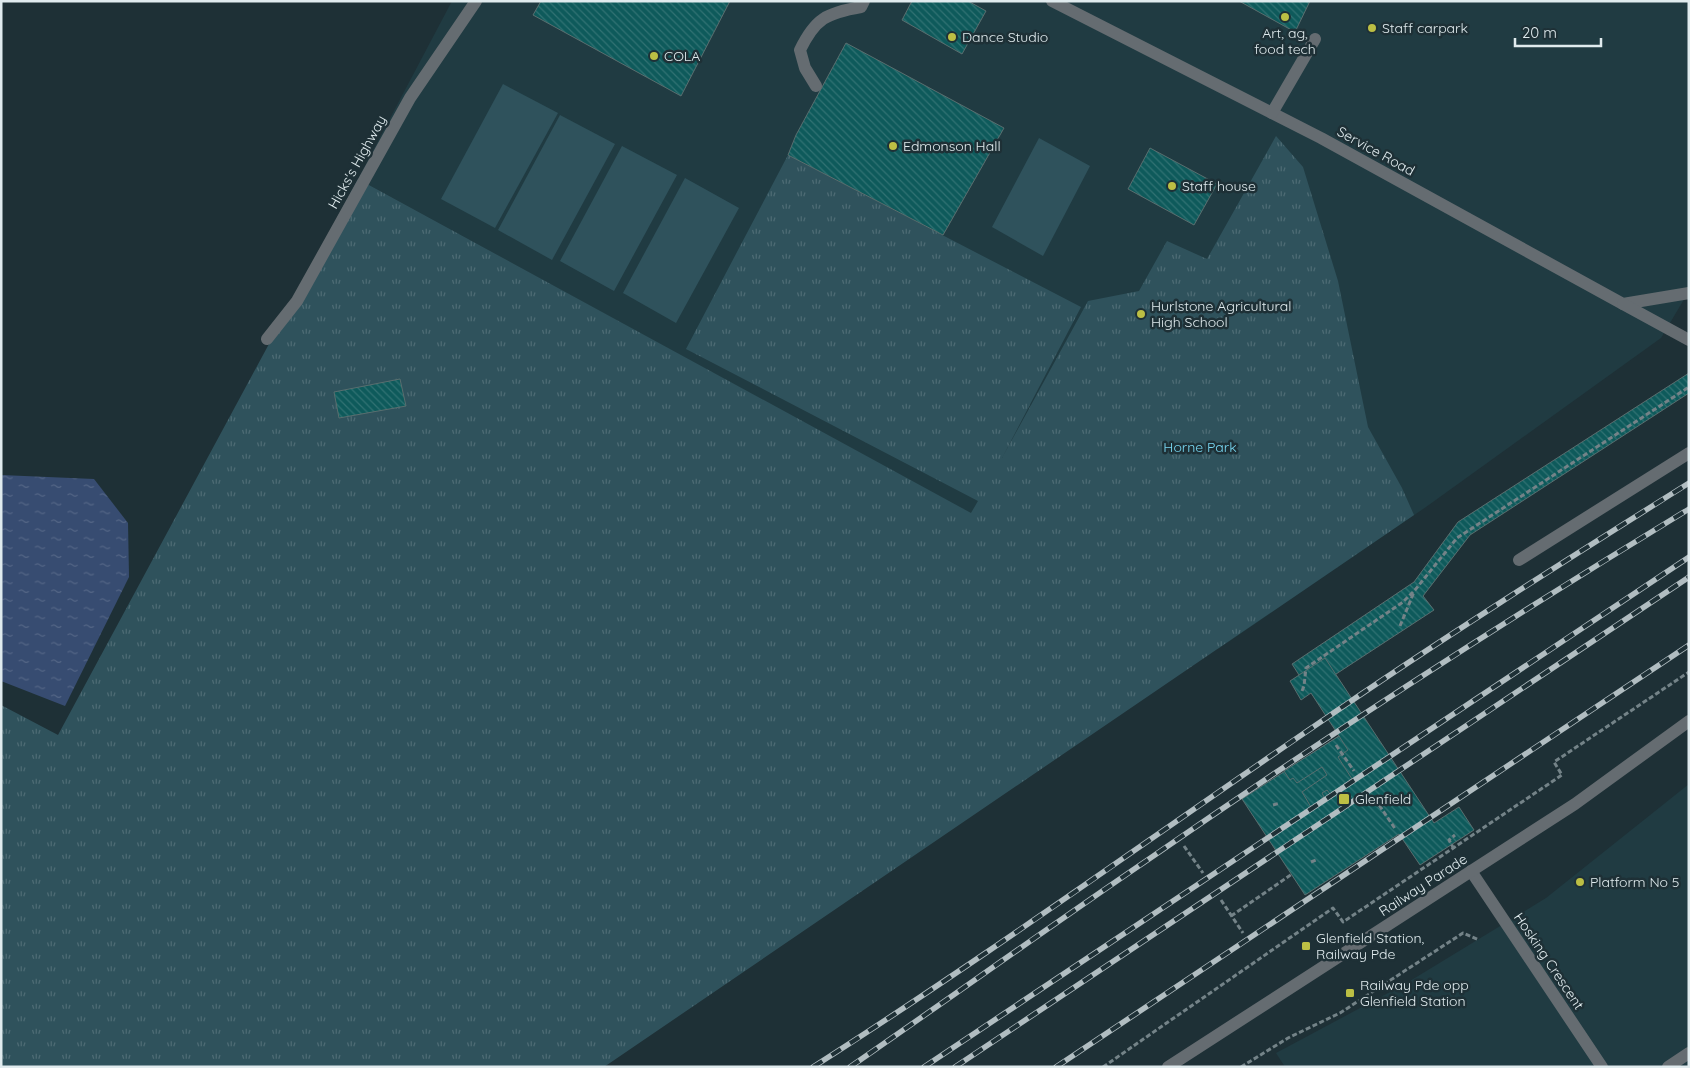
<svg xmlns="http://www.w3.org/2000/svg" width="1690" height="1068" viewBox="0 0 1690 1068" font-family="Quicksand,sans-serif">
	<style>
		.built { fill: #203b42 }
		.grass { fill: #2f525c }
		.park { fill: url(#park-tufts) }
		.water { fill: url(#water-ripples) }
		.building { fill: url(#building-back-hatch); stroke: #596e6f }
		.lines { fill: none; stroke-linecap: round; stroke-linejoin: round }
		.path { stroke: #748388; stroke-width: 3; stroke-dasharray: 5 2.5; stroke-linecap: butt }
		.minor { stroke: #656c71; stroke-width: 12 }
		.rail-casing { stroke: #b1bdc1; stroke-width: 5.5 }
		.rail { stroke: #1e3036; stroke-width: 4; stroke-dasharray: 11; stroke-linecap: butt }
		.poi-dot { fill: #bcbf44; stroke: #1e3036; stroke-width: 2 }
		.labels { text-anchor: middle; stroke-width: 5; stroke-linejoin: round; paint-order: stroke }
		.poi-label { font-size: 14px; fill: #e0ebee; stroke: #1e3036; text-anchor: start }
		.street-label { font-size: 14px; fill: #e0ebee; stroke: #1e3036 }
		.park-label { font-size: 14px; fill: #79d9f4; stroke: #1e3036 }
	</style>
	<defs>
		<pattern id="park-tufts" width="24" height="20" patternUnits="userSpaceOnUse" patternTransform="scale(1.25)"><rect width="24" height="20" fill="#2f525c"/><path d="M3 7l-1-3M5 7V3M7 7l1-3M15 17l-1-3M17 17v-4M19 17l1-3" fill="none" stroke="#4d6b74"/></pattern>
		<pattern id="water-ripples" width="26" height="14" patternUnits="userSpaceOnUse" patternTransform="scale(1.25)"><rect width="26" height="14" fill="#374c71"/><path d="M2 4q2-2 4 0t4 0M15 11q2-2 4 0t4 0" fill="none" stroke="#546686"/></pattern>
		<pattern id="building-back-hatch" width="6" height="6" patternUnits="userSpaceOnUse" patternTransform="scale(1.25)"><rect width="6" height="6" fill="#0e5a5b"/><path d="M-1 5l2 2M0 0l6 6M5-1l2 2" fill="none" stroke="#317273"/></pattern>
	</defs>
	<rect width="100%" height="100%" fill="#1e3036"/>
	<g class="built">
		<path d="M 452,1 L 1689,1 L 1689,291 L 1661,338 L 1426,507 L 1218,649 L 358,179 Z"/>
		<path d="M 1689,784 L 1689,1067 L 1285,1067 L 1276,1053 L 1405,984 L 1546,898 Z"/>
	</g>
	<g class="grass">
		<path d="M 503,84 L 558,113 L 495,228 L 441,199 Z"/>
		<path d="M 560,115 L 615,144 L 552,260 L 498,230 Z"/>
		<path d="M 1039,138 L 1090,166 L 1043,256 L 992,227 Z"/>
		<path d="M 622,146 L 677,175 L 614,291 L 560,261 Z"/>
		<path d="M 685,178 L 739,208 L 676,323 L 623,293 Z"/>
	</g>
	<path class="park" d="M 1276,136 L 1303,167 L 1338,281 L 1368,427 L 1402,488 L 1414,515 L 604,1067 L 1,1067 L 1,705 L 58,735 L 358,179 L 971,513 L 978,501 L 686,349 L 788,155 L 1081,307 L 1002,458 L 1088,301 L 1139,291 L 1167,241 L 1207,259 Z"/>
	<path class="water" d="M 1,475 L 94,479 L 128,523 L 129,577 L 65,706 L 1,681 Z"/>
	<g class="building">
		<path d="M 541,1 L 730,1 L 681,96 L 533,15 Z"/>
		<path d="M 912,1 L 968,1 L 986,11 L 962,54 L 902,20 Z"/>
		<path d="M 1239,1 L 1310,1 L 1295,32 Z"/>
		<path d="M 846,43 L 1004,128 L 943,235 L 788,155 L 796,135 Z"/>
		<path d="M 1150,148 L 1217,184 L 1194,225 L 1128,189 Z"/>
		<path d="M 1689,373 L 1689,393 L 1470,535 L 1423,596 L 1434,610 L 1333,676 L 1324,660 L 1299,675 L 1292,664 L 1414,582 L 1458,522 Z"/>
		<path d="M 400,379 L 406,406 L 339,418 L 334,392 Z"/>
		<path d="M 1325,658 L 1434,823 L 1459,807 L 1474,830 L 1420,865 L 1399,834 L 1305,895 L 1242,799 L 1339,736 L 1311,693 L 1301,700 L 1290,681 Z"/>
		<path d="M 1339,736 L 1348,750 L 1338,757 L 1352,779 L 1330,794 L 1327,790 L 1322,793 L 1324,797 L 1311,807 L 1302,792 L 1327,775 L 1322,767 L 1297,783 L 1293,778 L 1290,780 L 1284,771 Z"/>
	</g>
	<g class="lines">
		<g class="path">
			<path d="M 1400,626 L 1414,592"/>
			<path d="M 1302,691 L 1304,686 L 1306,668 L 1403,602 L 1415,590 L 1457,538 L 1689,387"/>
			<path d="M 1336,745 L 1354,771"/>
			<path d="M 1375,799 L 1396,830"/>
			<path d="M 1273,805 L 1280,803"/>
			<path d="M 1184,846 L 1203,873"/>
			<path d="M 1454,849 L 1449,840 L 1455,835"/>
			<path d="M 1311,862 L 1316,860"/>
			<path d="M 1221,900 L 1243,933"/>
			<path d="M 1231,916 L 1292,874"/>
			<path d="M 1103,1067 L 1333,908 L 1343,922 L 1562,775 L 1554,762 L 1689,672"/>
			<path d="M 1241,1067 L 1288,1038 L 1340,1013 L 1463,933 L 1479,940"/>
		</g>
		<g class="minor">
			<path d="M 1052,1 L 1321,138 L 1623,304 L 1689,293"/>
			<path d="M 816,86 L 805,68 L 800,50 C 815,19 826,13 861,7 L 864,1"/>
			<path d="M 1272,113 L 1315,39"/>
			<path d="M 1623,304 L 1689,340"/>
			<path d="M 267,339 L 297,301 L 410,98 L 476,1"/>
			<path d="M 1519,560 L 1689,453"/>
			<path d="M 1471,871 L 1602,1067"/>
			<path d="M 1168,1067 L 1575,804 L 1689,721"/>
			<path d="M 1668,1067 L 1689,1053"/>
		</g>
		<g class="rail-casing">
			<g id="rail">
				<path d="M 813,1067 C 984,958 1149,839 1316,725 C 1438,641 1563,562 1689,483"/>
				<path d="M 850,1067 C 950,998 1049,927 1149,859 C 1325,737 1506,620 1689,509"/>
				<path d="M 924,1067 L 1689,557"/>
				<path d="M 955,1067 L 1689,577"/>
				<path d="M 1056,1067 L 1689,645"/>
			</g>
		</g>
		<use href="#rail" class="rail"/>
	</g>
	<g class="poi-dot">
		<circle cx="1285" cy="17" r="5"/>
		<circle cx="1372" cy="28" r="5"/>
		<circle cx="952" cy="37" r="5"/>
		<circle cx="654" cy="56" r="5"/>
		<circle cx="893" cy="146" r="5"/>
		<circle cx="1172" cy="186" r="5"/>
		<circle cx="1141" cy="314" r="5"/>
		<rect x="1338" y="793" width="12" height="12" rx="2.5"/>
		<circle cx="1580" cy="882" r="5"/>
		<rect x="1301" y="941" width="10" height="10" rx="2.5"/>
		<rect x="1345" y="988" width="10" height="10" rx="2.5"/>
	</g>
	<g class="labels">
		<g class="poi-label">
			<text x="1382" y="33">Staff carpark</text>
			<text x="1285" y="38" text-anchor="middle">Art, ag,<tspan x="1285" dy="16">food tech</tspan></text>
			<text x="962" y="42">Dance Studio</text>
			<text x="664" y="61">COLA</text>
			<text x="903" y="151">Edmonson Hall</text>
			<text x="1182" y="191">Staff house</text>
			<text x="1151" y="311">Hurlstone Agricultural<tspan x="1151" dy="16">High School</tspan></text>
			<text x="1355" y="804">Glenfield</text>
			<text x="1590" y="887">Platform No 5</text>
			<text x="1316" y="943">Glenfield Station,<tspan x="1316" dy="16">Railway Pde</tspan></text>
			<text x="1360" y="990">Railway Pde opp<tspan x="1360" dy="16">Glenfield Station</tspan></text>
		</g>
		<g class="street-label">
			<text transform="translate(1376 151) rotate(29)" y="5">Service Road</text>
			<text transform="translate(357 162) rotate(-61)" y="5">Hicks's Highway</text>
			<text transform="translate(1423 885) rotate(-33)" y="5">Railway Parade</text>
			<text transform="translate(1549 961) rotate(56)" y="5">Hosking Crescent</text>
		</g>
		<g class="park-label">
			<text x="1200" y="452">Horne Park</text>
		</g>
	</g>
	<rect width="1690" height="1068" fill="none" stroke="#e0ebee" stroke-width="5"/>
	<path d="M1515 38v8h86v-8" fill="none" stroke="#e0ebee" stroke-width="2.5"/>
	<text x="1522" y="38" font-size="15" fill="#e0ebee" stroke="#1e3036" stroke-width="4" paint-order="stroke">20 m</text>
</svg>
